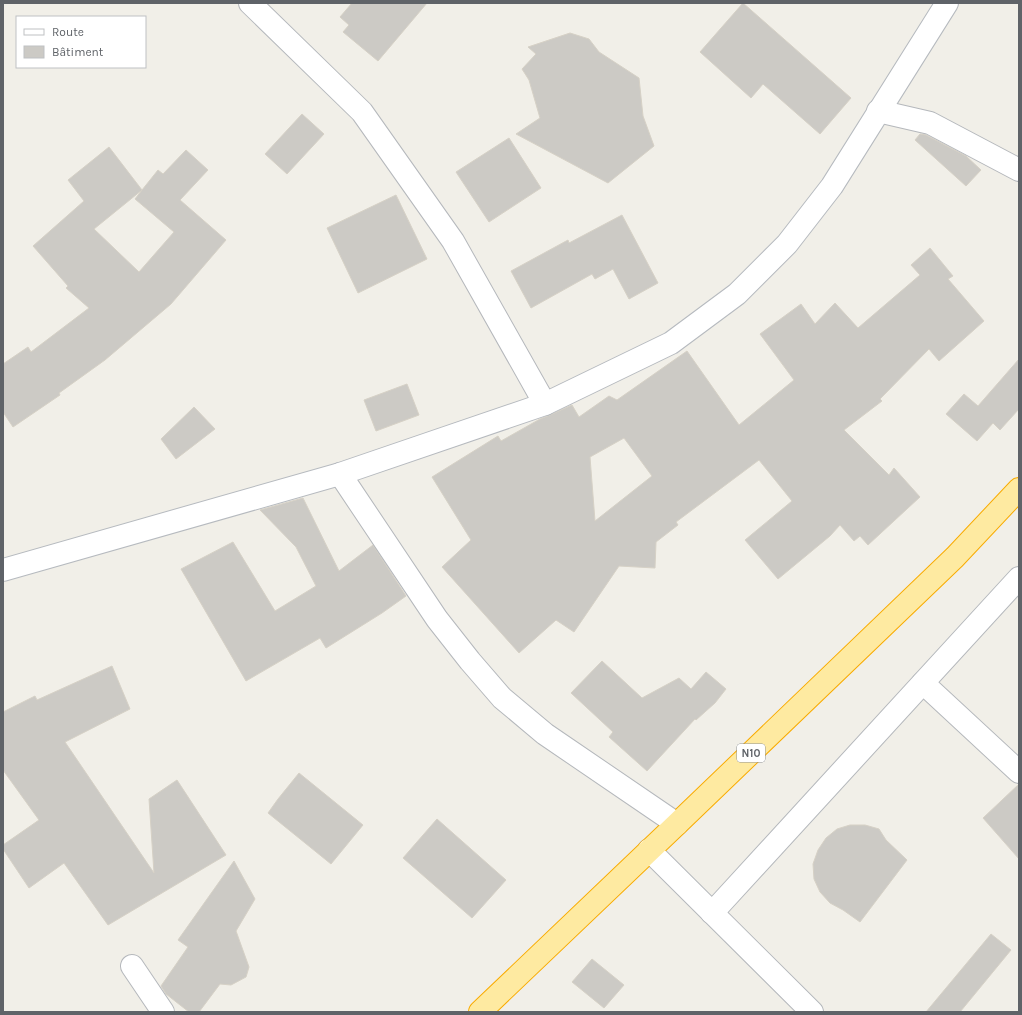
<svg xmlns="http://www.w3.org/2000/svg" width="1022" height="1015" viewBox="0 0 1022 1015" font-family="Karla,sans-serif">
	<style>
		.building { fill: #cccac5; stroke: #d6d1c6; fill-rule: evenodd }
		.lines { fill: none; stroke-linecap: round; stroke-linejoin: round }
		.minor-casing { stroke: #b5b8bc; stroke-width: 24 }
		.secondary-casing { stroke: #b6babf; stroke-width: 24 }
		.trunk-casing { stroke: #f9ab00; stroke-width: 24 }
		.minor { stroke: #fff; stroke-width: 22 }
		.secondary { stroke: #fff; stroke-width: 22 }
		.trunk { stroke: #feeaa1; stroke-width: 22 }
		.labels { text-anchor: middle; stroke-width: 3.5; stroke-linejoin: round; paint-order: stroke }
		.shield { fill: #fff; stroke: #8f9295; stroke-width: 1 }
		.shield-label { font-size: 11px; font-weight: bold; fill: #5f6368 }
	</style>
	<rect width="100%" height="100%" fill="#f1efe8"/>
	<g class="building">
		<path d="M 352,3 L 427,3 L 378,61 L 343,32 L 349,25 L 340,17 Z"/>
		<path d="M 743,3 L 851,98 L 820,134 L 763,84 L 751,98 L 700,52 Z"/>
		<path d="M 570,33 L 589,39 L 599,52 L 639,78 L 643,116 L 654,146 L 608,183 L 516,134 L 540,118 L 529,80 L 522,69 L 536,54 L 528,47 Z"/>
		<path d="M 302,114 L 324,134 L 287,174 L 265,154 Z"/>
		<path d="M 920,134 L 926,135 L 966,156 L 981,170 L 966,186 L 915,140 Z"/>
		<path d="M 509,138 L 541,188 L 489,222 L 456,172 Z"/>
		<path d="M 109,147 L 142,190 L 158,170 L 163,174 L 186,150 L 208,170 L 180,200 L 226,240 L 171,304 L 105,360 L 59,393 L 60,395 L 13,427 L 3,412 L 3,364 L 28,347 L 31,352 L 89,308 L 66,288 L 68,286 L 33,246 L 84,201 L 68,180 ZM 142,190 L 135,199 L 174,232 L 139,272 L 94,229 Z"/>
		<path d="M 396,195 L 427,259 L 358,293 L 327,228 Z"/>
		<path d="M 622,215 L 658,283 L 629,299 L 613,269 L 595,279 L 592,274 L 531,308 L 511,271 L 568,240 L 569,243 Z"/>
		<path d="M 930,248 L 953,276 L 948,279 L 984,321 L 939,361 L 929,349 L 880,399 L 882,401 L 844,430 L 889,475 L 894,468 L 920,497 L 868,545 L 860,536 L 854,541 L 840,525 L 830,536 L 778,579 L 745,540 L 792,501 L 759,460 L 676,522 L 678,525 L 656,542 L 655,568 L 619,566 L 574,632 L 556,620 L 519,653 L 442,567 L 471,540 L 432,477 L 498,436 L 501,441 L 540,419 L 550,415 L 572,405 L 579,417 L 609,396 L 617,400 L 687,351 L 739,425 L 794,380 L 760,334 L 801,304 L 815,324 L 835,303 L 858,328 L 920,275 L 911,265 ZM 624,438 L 652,476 L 595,521 L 590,457 Z"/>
		<path d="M 1019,359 L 1019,409 L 1000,430 L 993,423 L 977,441 L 946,414 L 964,394 L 978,406 Z"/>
		<path d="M 407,384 L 419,415 L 376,431 L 364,400 Z"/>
		<path d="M 194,407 L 215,429 L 176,459 L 161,439 Z"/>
		<path d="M 303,498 L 339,571 L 373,545 L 406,596 L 382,613 L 326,648 L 320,638 L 246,681 L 181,569 L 233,542 L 275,611 L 316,586 L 296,547 L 260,510 Z"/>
		<path d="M 602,661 L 642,698 L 679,678 L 691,689 L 706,672 L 726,689 L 715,703 L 696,720 L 695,719 L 647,771 L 609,737 L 613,732 L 571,693 Z"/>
		<path d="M 112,666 L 130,709 L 65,742 L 154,873 L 149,799 L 177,780 L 226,855 L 108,925 L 64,863 L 29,888 L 3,849 L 3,845 L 39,820 L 3,770 L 3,712 L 35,696 L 37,700 Z"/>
		<path d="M 299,773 L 363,825 L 331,864 L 268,813 L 278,799 Z"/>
		<path d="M 1019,784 L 1019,859 L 983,818 Z"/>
		<path d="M 437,819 L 506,880 L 472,918 L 403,858 Z"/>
		<path d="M 850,825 L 865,825 L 879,829 L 886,840 L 907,860 L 860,922 L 843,910 L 830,903 L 820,892 L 814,879 L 813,864 L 818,850 L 826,838 L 837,829 Z"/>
		<path d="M 234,861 L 255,899 L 236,931 L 249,967 L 246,977 L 231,985 L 220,984 L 199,1012 L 189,1012 L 166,994 L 161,986 L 188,947 L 178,940 Z"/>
		<path d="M 991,934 L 1011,950 L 960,1012 L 926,1012 Z"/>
		<path d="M 592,959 L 624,985 L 604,1008 L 572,982 Z"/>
	</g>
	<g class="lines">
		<g class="minor-casing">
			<g id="minor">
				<path d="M 250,3 L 362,112 L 453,241 L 545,404"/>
				<path d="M 878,111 L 930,123 L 1019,170"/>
				<path d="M 340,474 L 437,619 L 470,661 L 502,698 L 545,734 L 677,824"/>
				<path d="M 923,683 L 1019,772"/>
				<path d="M 649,850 L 812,1012"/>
				<path d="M 712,913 L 1019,578"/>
				<path d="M 132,966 L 163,1012"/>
			</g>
		</g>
		<g class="secondary-casing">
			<path id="secondary" d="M 3,570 L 340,474 L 545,404 L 671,343 L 737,294 L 787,244 L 832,186 L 947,3"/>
		</g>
		<g class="trunk-casing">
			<path id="trunk" d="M 480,1012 L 677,824 L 955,557 L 1019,489"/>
		</g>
		<use href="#minor" class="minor"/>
		<use href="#secondary" class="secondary"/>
		<use href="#trunk" class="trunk"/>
	</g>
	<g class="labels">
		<rect class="shield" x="737" y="744" width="28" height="18" rx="3"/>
		<g class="shield-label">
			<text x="751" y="757">N10</text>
		</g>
	</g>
	<rect width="1022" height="1015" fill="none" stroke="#5f6368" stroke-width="8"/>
	<rect x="16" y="16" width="130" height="52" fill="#ffffff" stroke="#bfc1c3"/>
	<rect x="24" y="29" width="20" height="6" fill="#ffffff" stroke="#bfc1c3"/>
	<text x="52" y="36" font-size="12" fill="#5f6368">Route</text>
	<rect x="24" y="46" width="20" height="12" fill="#cccac5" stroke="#bfc1c3"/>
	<text x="52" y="56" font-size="12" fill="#5f6368">Bâtiment</text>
</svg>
